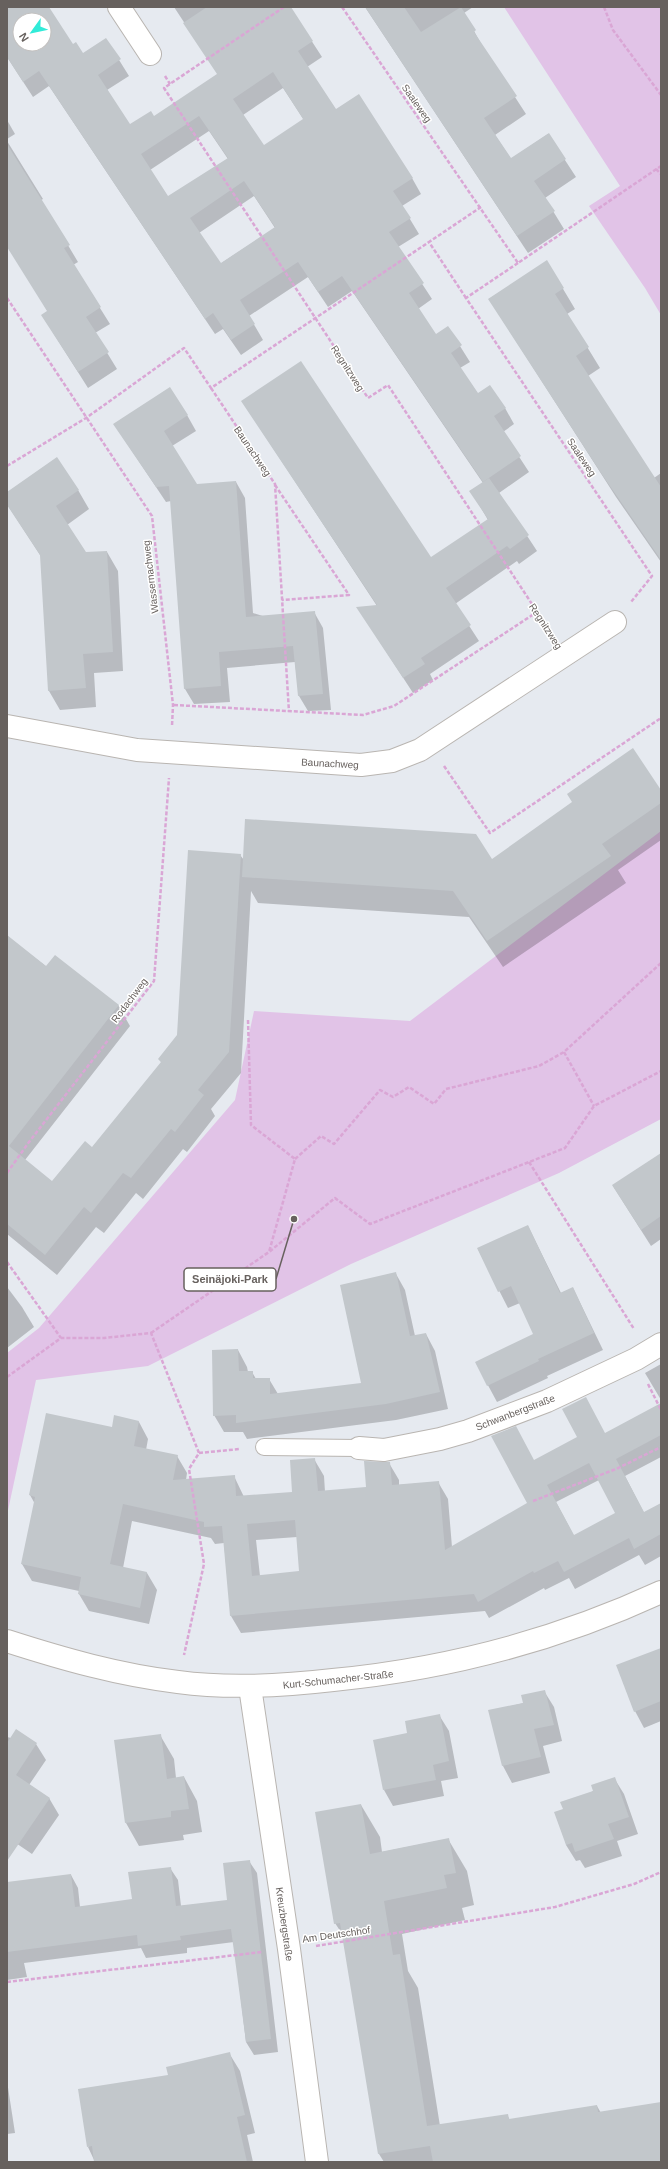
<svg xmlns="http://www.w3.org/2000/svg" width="668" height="2169" viewBox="0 0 668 2169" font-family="Arial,sans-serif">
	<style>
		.green { fill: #e1c3e7 }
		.shadow { fill: #0003; fill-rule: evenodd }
		.building { fill: #c2c7cb; fill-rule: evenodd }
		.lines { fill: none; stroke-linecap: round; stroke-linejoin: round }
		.lane-casing { stroke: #b9b5b1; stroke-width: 18 }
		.street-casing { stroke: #b9b5b1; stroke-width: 24 }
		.path { stroke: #daa6d5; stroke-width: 2.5; stroke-dasharray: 4 2; stroke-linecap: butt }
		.lane { stroke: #fff; stroke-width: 16 }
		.street { stroke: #fff; stroke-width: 22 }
		.labels { text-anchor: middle; stroke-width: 3; stroke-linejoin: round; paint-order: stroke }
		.street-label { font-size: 10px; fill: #67615e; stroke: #fff }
		.leader { fill: none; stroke: #67615e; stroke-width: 1.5 }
		.callout-dot { fill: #67615e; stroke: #fff; stroke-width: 1.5 }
		.callout { fill: #fff; stroke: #67615e; stroke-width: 1.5 }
		.callout-label { font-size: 11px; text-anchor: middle; font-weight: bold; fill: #67615e }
	</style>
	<rect width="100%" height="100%" fill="#e6eaf0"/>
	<g class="green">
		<path d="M 504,7 L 661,7 L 661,315 L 645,288 L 589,206 L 620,186 Z"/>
		<path d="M 661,831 L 661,1119 L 559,1173 L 351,1264 L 148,1366 L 36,1380 L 7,1515 L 7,1353 L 39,1328 L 235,1100 L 254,1011 L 410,1021 Z"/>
	</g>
	<g class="shadow">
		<path d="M 7,7 L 47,7 L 73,46 L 83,55 L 106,39 L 129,76 L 107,90 L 130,126 L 154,118 L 218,74 L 174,7 L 265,7 L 300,23 L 322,57 L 307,67 L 336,110 L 412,178 L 421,194 L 402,206 L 419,234 L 398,247 L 432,299 L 418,309 L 436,335 L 448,327 L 470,362 L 460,368 L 478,394 L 505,408 L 514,424 L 503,432 L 529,472 L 499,493 L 537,551 L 519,564 L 517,561 L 455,604 L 479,641 L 430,674 L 433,680 L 413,693 L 358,608 L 377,606 L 242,401 L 431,559 L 488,520 L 471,491 L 483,483 L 352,291 L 328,307 L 308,277 L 249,316 L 263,340 L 241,355 L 223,329 L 215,334 L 49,86 L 33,97 L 7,57 ZM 20,20 L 44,20 L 44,44 L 20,44 ZM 283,88 L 304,120 L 264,147 L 243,115 ZM 209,131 L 228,159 L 168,197 L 150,170 ZM 254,196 L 275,228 L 220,264 L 199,233 Z"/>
		<path d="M 365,7 L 473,7 L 464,13 L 484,49 L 526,114 L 495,135 L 511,159 L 548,134 L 576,177 L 545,198 L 564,229 L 528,253 Z"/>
		<path d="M 7,120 L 15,134 L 7,139 Z"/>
		<path d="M 7,141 L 43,199 L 41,200 L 78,262 L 73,265 L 110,324 L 95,333 L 117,369 L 88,388 L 52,331 L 48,312 L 7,240 Z"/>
		<path d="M 547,262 L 575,309 L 567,314 L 600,368 L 588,376 L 654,478 L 661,473 L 661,562 L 616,497 L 489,299 Z"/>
		<path d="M 187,415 L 196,431 L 172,446 L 196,485 L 236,482 L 245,498 L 253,613 L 266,617 L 314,612 L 323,628 L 331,710 L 308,711 L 299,696 L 295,662 L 227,668 L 230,702 L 194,704 L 185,689 L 171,501 L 166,502 L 124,439 Z"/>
		<path d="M 78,490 L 89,509 L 67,525 L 85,553 L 107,552 L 118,571 L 123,671 L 94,673 L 96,707 L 60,710 L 49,691 L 42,558 L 7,504 L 7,493 Z"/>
		<path d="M 661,791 L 661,840 L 618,870 L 626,883 L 503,967 L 469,917 L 258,903 L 251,891 L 241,1073 L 211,1109 L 215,1116 L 187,1152 L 183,1149 L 143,1199 L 136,1193 L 104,1233 L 96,1227 L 57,1275 L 7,1234 L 7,937 L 47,967 L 118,1005 L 130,1026 L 25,1160 L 52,1182 L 92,1148 L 162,1063 L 159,1059 L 178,1036 L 240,855 L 244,860 L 492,860 Z"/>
		<path d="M 661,1154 L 661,1239 L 651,1246 L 613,1186 Z"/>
		<path d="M 528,1226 L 561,1293 L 573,1288 L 603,1350 L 547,1376 L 548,1378 L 497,1402 L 476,1363 L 535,1334 L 520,1303 L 508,1308 L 478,1249 Z"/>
		<path d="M 396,1274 L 405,1290 L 415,1336 L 426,1334 L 435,1351 L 448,1409 L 396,1420 L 247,1439 L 243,1432 L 224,1432 L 214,1415 L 238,1350 L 247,1367 L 248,1372 L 252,1372 L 256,1379 L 269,1379 L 278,1394 L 362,1384 Z"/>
		<path d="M 7,1287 L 22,1307 L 34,1327 L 7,1348 Z"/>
		<path d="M 661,1364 L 661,1400 L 645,1373 Z"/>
		<path d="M 661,1404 L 661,1457 L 625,1476 L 644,1513 L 661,1504 L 661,1556 L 645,1565 L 639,1555 L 575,1589 L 569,1578 L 545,1590 L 544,1588 L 489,1618 L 485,1611 L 241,1633 L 231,1616 L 224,1543 L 215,1544 L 211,1538 L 132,1521 L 123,1568 L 147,1573 L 157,1590 L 149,1624 L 89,1611 L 79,1594 L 79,1591 L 32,1581 L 22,1564 L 35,1504 L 30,1495 L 113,1428 L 139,1422 L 148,1439 L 146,1450 L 177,1456 L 187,1473 L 186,1480 L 234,1476 L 244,1497 L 293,1493 L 314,1459 L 324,1476 L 325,1492 L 367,1488 L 389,1463 L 399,1480 L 399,1485 L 438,1482 L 448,1499 L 452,1547 L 528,1504 L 534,1461 L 605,1434 ZM 599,1480 L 617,1514 L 574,1536 L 556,1502 ZM 297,1537 L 300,1572 L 260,1576 L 256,1540 Z"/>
		<path d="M 661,1649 L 661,1721 L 644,1728 L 635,1711 Z"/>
		<path d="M 544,1691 L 554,1707 L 562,1741 L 543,1746 L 550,1773 L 512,1783 L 503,1766 L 490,1711 L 524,1703 Z"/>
		<path d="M 439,1715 L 449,1731 L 458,1778 L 441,1781 L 444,1796 L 393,1806 L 384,1790 L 408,1734 Z"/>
		<path d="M 160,1735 L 174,1759 L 176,1778 L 184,1777 L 197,1801 L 202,1832 L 183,1835 L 184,1840 L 139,1846 L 126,1823 Z"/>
		<path d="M 7,1737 L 36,1744 L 46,1760 L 29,1785 L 49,1798 L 59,1815 L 32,1854 L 7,1837 Z"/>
		<path d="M 614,1778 L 624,1794 L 638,1834 L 617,1841 L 622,1856 L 585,1868 L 580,1860 L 576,1861 L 566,1845 L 564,1809 Z"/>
		<path d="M 361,1805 L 380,1837 L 382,1852 L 448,1839 L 467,1871 L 474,1905 L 462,1908 L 465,1920 L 402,1934 L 408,1971 L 418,1988 L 440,2126 L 507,2115 L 510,2120 L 597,2106 L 601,2113 L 661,2103 L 661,2162 L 384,2162 L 379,2154 L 344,1937 L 335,1923 Z"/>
		<path d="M 249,1861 L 257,1873 L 278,2052 L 254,2055 L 246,2042 L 234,1942 L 187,1948 L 187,1953 L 146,1958 L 141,1948 L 24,1963 L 27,1977 L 7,1980 L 7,1883 L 71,1875 L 78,1888 L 80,1907 L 133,1900 L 170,1868 L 178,1880 L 181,1906 L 228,1901 Z"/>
		<path d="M 229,2053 L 240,2071 L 255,2133 L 247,2135 L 253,2162 L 95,2162 L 88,2147 L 170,2075 Z"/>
		<path d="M 7,2081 L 15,2133 L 7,2134 Z"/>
	</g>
	<g class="building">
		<path d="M 7,7 L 49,7 L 73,44 L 76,42 L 83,53 L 106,38 L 121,59 L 98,75 L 130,124 L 151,111 L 154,116 L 217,74 L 183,23 L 207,7 L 291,7 L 313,41 L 298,51 L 336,109 L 359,94 L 413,178 L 393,191 L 411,218 L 389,232 L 424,283 L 409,293 L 436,334 L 448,326 L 462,345 L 451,353 L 478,393 L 490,385 L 506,408 L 494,416 L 521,456 L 483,482 L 342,276 L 318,292 L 298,262 L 240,300 L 255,324 L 231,340 L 213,313 L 205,319 L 39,71 L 23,82 L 7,57 ZM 20,20 L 44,20 L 44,44 L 20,44 ZM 273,72 L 303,119 L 264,145 L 233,99 ZM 199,116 L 228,158 L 168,196 L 141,154 ZM 244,181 L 275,227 L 221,263 L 190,218 Z"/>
		<path d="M 365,7 L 404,7 L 421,32 L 461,7 L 476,30 L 474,32 L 517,96 L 484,118 L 511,158 L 549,133 L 566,159 L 534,181 L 555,211 L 517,236 Z"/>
		<path d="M 7,144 L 70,245 L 64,248 L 101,307 L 86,317 L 109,352 L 78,372 L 41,315 L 47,311 L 7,247 Z"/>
		<path d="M 547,260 L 564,288 L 555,294 L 589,347 L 576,356 L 661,487 L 661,560 L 603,476 L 488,299 Z"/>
		<path d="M 301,361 L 431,557 L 488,519 L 469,491 L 489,478 L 529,535 L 510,549 L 507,546 L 446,588 L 471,625 L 421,658 L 425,664 L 403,678 L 356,607 L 377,605 L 241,401 Z"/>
		<path d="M 170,387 L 188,415 L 164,431 L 197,484 L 236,481 L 246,617 L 315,611 L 323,694 L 298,696 L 293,646 L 219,652 L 221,686 L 184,689 L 169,486 L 156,487 L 113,424 Z"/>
		<path d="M 57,457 L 79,490 L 56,506 L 86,552 L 107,551 L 113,652 L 83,654 L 86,688 L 48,691 L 40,555 L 7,505 L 7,492 Z"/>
		<path d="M 633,748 L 661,790 L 661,803 L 602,844 L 611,856 L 487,941 L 453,891 L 242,877 L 245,819 L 476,834 L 492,859 L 572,802 L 567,794 Z"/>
		<path d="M 188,850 L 241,854 L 229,1052 L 198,1090 L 204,1095 L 175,1132 L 171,1129 L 131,1178 L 123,1173 L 91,1213 L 84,1207 L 45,1255 L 7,1224 L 7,935 L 46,966 L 55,955 L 119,1005 L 9,1146 L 52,1181 L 85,1141 L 92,1147 L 161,1062 L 158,1059 L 177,1035 Z"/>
		<path d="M 661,1153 L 661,1216 L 641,1230 L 612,1185 Z"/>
		<path d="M 528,1225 L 560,1293 L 573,1287 L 594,1333 L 538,1359 L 539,1361 L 487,1386 L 475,1362 L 533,1334 L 511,1286 L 498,1292 L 477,1248 Z"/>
		<path d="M 396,1272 L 410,1336 L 426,1333 L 440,1392 L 386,1404 L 236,1423 L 236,1415 L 213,1416 L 212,1350 L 238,1349 L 239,1371 L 253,1371 L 253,1378 L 270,1378 L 270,1394 L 361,1383 L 340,1285 Z"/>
		<path d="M 586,1397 L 605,1433 L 661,1403 L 661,1435 L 616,1459 L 644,1512 L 661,1503 L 661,1534 L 634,1549 L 629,1538 L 564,1572 L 558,1561 L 534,1573 L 533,1571 L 478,1602 L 474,1594 L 230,1616 L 222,1526 L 204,1527 L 204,1522 L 123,1504 L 110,1564 L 147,1572 L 140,1608 L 78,1594 L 81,1577 L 21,1564 L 35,1497 L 29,1495 L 46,1413 L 112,1427 L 114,1415 L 139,1421 L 134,1446 L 178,1455 L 173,1480 L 235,1475 L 236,1496 L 292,1492 L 290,1460 L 315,1458 L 318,1491 L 366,1487 L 364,1461 L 390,1462 L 392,1485 L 439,1481 L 445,1550 L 527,1503 L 491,1436 L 516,1426 L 534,1460 L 577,1437 L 562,1409 ZM 589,1463 L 615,1513 L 574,1535 L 547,1485 ZM 295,1520 L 299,1571 L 252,1576 L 247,1524 Z"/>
		<path d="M 661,1648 L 661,1701 L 634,1712 L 616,1665 Z"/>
		<path d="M 545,1690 L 554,1725 L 534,1729 L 541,1757 L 502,1766 L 488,1710 L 523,1703 L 521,1695 Z"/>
		<path d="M 440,1714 L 449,1761 L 433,1765 L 436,1780 L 383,1790 L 373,1740 L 407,1733 L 405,1721 Z"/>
		<path d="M 16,1729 L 37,1743 L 16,1775 L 50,1798 L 7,1861 L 7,1743 Z"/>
		<path d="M 161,1734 L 167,1779 L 184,1776 L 189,1809 L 171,1811 L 171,1817 L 125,1823 L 114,1740 Z"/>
		<path d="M 615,1777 L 629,1817 L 608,1824 L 614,1839 L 575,1852 L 572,1843 L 566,1845 L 554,1812 L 563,1809 L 560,1802 L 593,1791 L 591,1785 Z"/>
		<path d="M 361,1804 L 370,1854 L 449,1838 L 456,1873 L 444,1875 L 447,1888 L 384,1901 L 393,1955 L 400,1954 L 427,2126 L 508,2114 L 509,2119 L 597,2105 L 598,2112 L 661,2102 L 661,2162 L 433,2162 L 430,2146 L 378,2154 L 340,1923 L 334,1924 L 315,1812 Z"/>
		<path d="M 250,1860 L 271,2039 L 246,2042 L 231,1929 L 180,1936 L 181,1940 L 138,1946 L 137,1935 L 7,1952 L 7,1882 L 71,1874 L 75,1907 L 132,1899 L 128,1872 L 171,1867 L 176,1906 L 227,1900 L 223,1863 Z"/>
		<path d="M 230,2052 L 245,2115 L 237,2117 L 247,2162 L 94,2162 L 92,2146 L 87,2147 L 78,2089 L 168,2075 L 166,2067 Z"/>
	</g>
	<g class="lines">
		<g class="lane-casing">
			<path id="lane" d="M 264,1447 L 359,1448"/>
		</g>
		<g class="street-casing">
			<g id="street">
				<path d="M 119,7 L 150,54"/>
				<path d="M 7,726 L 137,750 L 361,765 L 392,761 L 420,750 L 615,622"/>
				<path d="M 359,1448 L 384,1450 L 440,1439 L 468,1431 L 547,1401 L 636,1359 L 661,1344"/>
				<path d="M 7,1641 C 63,1659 119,1675 178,1682 C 229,1689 281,1686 333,1680 C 447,1669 557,1640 661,1592"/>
				<path d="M 250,1687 L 289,1949 L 317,2162"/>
			</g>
		</g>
		<g class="path">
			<path d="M 284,7 L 164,88 L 368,398 L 388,385 L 551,633"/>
			<path d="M 342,7 L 518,263 L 661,166"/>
			<path d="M 604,7 L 613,30 L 661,95"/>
			<path d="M 165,76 L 170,84"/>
			<path d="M 656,169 L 661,174"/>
			<path d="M 518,263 L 466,298 L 652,576 L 631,602"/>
			<path d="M 7,298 L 152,516 L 173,705 L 172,726"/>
			<path d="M 466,298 L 429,242 L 481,207"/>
			<path d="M 211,388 L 275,484 L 289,712"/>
			<path d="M 7,466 L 86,418 L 184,348 L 211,388 L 429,242"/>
			<path d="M 275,485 L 349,595 L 282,600"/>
			<path d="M 174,705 L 363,715 L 394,706 L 537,612"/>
			<path d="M 444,766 L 490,833 L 661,718"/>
			<path d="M 248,1020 L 251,1125 L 295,1159 L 269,1252"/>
			<path d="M 564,1052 L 594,1106"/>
			<path d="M 295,1159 L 321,1136 L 334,1144 L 380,1090 L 393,1097 L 409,1087 L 434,1104 L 446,1089 L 539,1066 L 564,1052 L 661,963"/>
			<path d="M 529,1162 L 634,1329"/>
			<path d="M 7,1173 L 29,1142 L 154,981 L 169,778"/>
			<path d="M 7,1262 L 61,1338"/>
			<path d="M 151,1333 L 269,1252 L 335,1198 L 370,1224 L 565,1148 L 594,1106 L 661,1071"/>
			<path d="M 7,1377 L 61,1338 L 104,1338 L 151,1333 L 199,1453 L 189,1469 L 204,1564 L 184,1655"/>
			<path d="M 648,1384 L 661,1410"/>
			<path d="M 199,1453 L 240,1449"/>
			<path d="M 533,1501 L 616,1469 L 661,1447"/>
			<path d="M 316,1946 L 555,1907 L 634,1884 L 661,1872"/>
			<path d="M 7,1982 L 262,1952"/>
		</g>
		<use href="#lane" class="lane"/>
		<use href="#street" class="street"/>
	</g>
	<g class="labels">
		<g class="street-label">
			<text transform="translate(417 103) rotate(55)" y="4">Saaleweg</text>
			<text transform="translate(348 368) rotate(57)" y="4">Regnitzweg</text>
			<text transform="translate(253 451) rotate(56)" y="4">Baunachweg</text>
			<text transform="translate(582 457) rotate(56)" y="4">Saaleweg</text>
			<text transform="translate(150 577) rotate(-97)" y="4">Wassernachweg</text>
			<text transform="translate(546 626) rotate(57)" y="4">Regnitzweg</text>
			<text transform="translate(330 763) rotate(3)" y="4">Baunachweg</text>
			<text transform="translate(129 1000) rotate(-53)" y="4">Rodachweg</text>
			<text transform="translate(515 1412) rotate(-21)" y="4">Schwanbergstraße</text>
			<text transform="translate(338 1679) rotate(-6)" y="4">Kurt-Schumacher-Straße</text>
			<text transform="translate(285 1924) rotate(82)" y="4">Kreuzbergstraße</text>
			<text transform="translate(336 1934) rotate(-8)" y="4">Am Deutschhof</text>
		</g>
	</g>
	<path class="leader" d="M294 1219L276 1279"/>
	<circle class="callout-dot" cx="294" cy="1219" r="4"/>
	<rect class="callout" x="184" y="1268" width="92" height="23" rx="4"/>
	<g class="callout-label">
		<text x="230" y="1283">Seinäjoki-Park</text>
	</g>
	<rect width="668" height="2169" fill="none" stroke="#67615e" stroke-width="16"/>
	<g transform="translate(32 32) rotate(237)"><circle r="19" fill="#ffffff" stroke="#c2c0bf"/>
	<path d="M0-3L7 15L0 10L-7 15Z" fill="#31ebd8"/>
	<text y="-6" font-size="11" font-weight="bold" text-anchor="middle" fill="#67615e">N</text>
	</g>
</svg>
